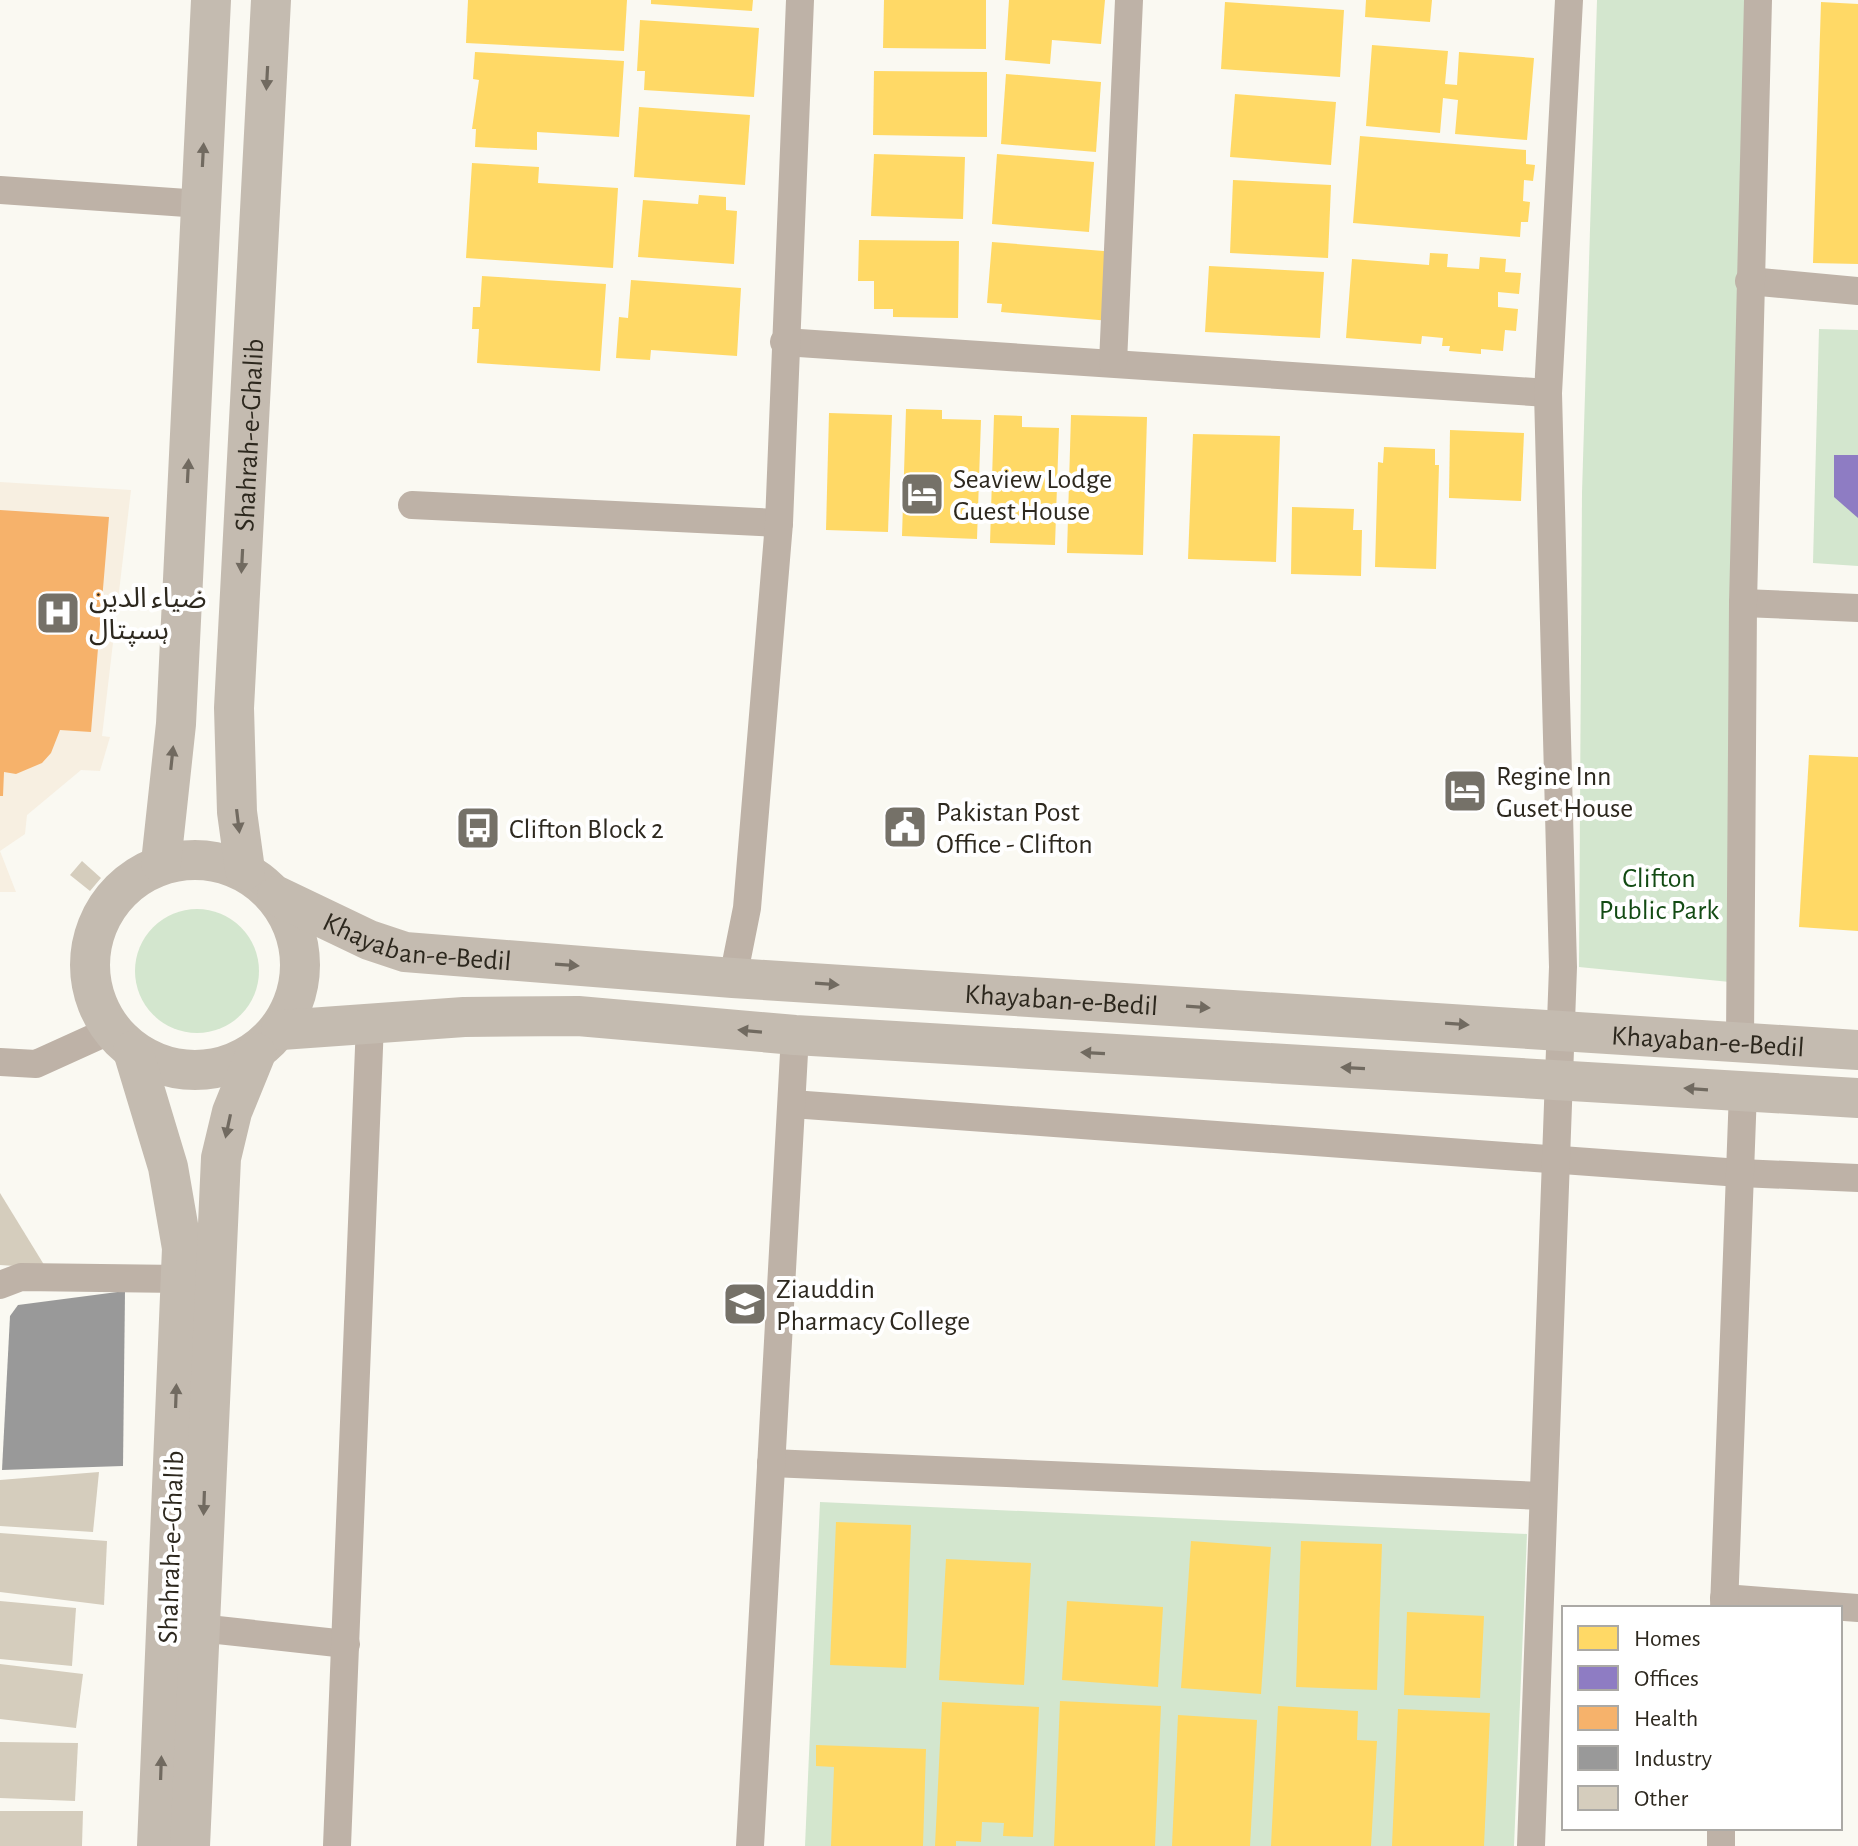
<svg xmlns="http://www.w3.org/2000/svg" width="1858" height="1846" viewBox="0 0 1858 1846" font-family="'Alegreya Sans','Noto Sans Arabic',sans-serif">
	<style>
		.medical { fill: #f7efe1 }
		.green { fill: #d3e6ce }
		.homes { fill: #ffd966 }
		.offices { fill: #8e7cc3 }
		.health { fill: #f6b26b }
		.industry { fill: #999 }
		.building { fill: #d5cdbd }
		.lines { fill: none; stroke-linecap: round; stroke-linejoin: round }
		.street { stroke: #beb2a7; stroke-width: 28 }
		.secondary { stroke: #c4bbb0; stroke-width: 40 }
		.oneway { fill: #716a60 }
		.labels { text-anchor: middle; stroke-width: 8; stroke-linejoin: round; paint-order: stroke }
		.street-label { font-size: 28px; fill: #2d281e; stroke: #fff }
		.poi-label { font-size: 28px; fill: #2d281e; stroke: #fff; text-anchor: start }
		.park-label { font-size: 28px; fill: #134b14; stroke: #fff }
	</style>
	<rect width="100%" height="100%" fill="#faf9f2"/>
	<path class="medical" d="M 0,482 L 131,490 L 102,736 L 110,737 L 100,771 L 81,770 L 27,815 L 25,834 L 0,851 L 16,892 L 0,892 Z"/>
	<g class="green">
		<path d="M 1597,0 L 1749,0 L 1740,983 L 1579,967 L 1582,493 Z"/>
		<path d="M 1819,329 L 1858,330 L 1858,566 L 1813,563 Z"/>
		<circle cx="197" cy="971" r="62"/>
		<path d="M 820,1502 L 1527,1534 L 1514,1846 L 805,1846 Z"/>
	</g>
	<g class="homes">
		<path d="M 468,0 L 627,0 L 624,51 L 466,43 Z"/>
		<path d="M 651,0 L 753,0 L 752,11 L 651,4 Z"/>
		<path d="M 884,0 L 986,0 L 986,49 L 883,48 Z"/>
		<path d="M 1009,0 L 1105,0 L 1101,44 L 1052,40 L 1050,64 L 1005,60 Z"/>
		<path d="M 1366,0 L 1432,0 L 1430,22 L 1365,17 Z"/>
		<path d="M 1225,2 L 1344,10 L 1340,77 L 1221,69 Z"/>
		<path d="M 1821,2 L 1858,4 L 1858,264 L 1813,263 Z"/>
		<path d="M 640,20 L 759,28 L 754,97 L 644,90 L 645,71 L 637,71 Z"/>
		<path d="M 1372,45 L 1448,51 L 1445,84 L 1457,85 L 1459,52 L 1534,58 L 1527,140 L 1455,134 L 1458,100 L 1443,98 L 1440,133 L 1366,126 Z"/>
		<path d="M 475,52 L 624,61 L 619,137 L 537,132 L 537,150 L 475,147 L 476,129 L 472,129 L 479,80 L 473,79 Z"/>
		<path d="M 874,71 L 987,72 L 987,137 L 873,135 Z"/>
		<path d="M 1006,74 L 1101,82 L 1096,152 L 1001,144 Z"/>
		<path d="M 1235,94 L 1336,102 L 1331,165 L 1230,157 Z"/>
		<path d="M 639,107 L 750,115 L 745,185 L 634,177 Z"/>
		<path d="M 1360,136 L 1526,150 L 1526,164 L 1535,165 L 1533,181 L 1524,180 L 1523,201 L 1530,202 L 1528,222 L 1521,222 L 1520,237 L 1353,223 Z"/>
		<path d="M 874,154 L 965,157 L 963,219 L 871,216 Z"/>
		<path d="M 997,154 L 1094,162 L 1089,232 L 992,224 Z"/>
		<path d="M 472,163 L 539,167 L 538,183 L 618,188 L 613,268 L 466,258 Z"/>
		<path d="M 1233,180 L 1331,185 L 1328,258 L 1230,253 Z"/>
		<path d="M 699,195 L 726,197 L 726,210 L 737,211 L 734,264 L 638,257 L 643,200 L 698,204 Z"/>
		<path d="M 859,240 L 959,241 L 958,318 L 893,317 L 893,309 L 874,309 L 874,281 L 858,281 Z"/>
		<path d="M 992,242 L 1116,252 L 1111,321 L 1001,312 L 1002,304 L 987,303 Z"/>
		<path d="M 1430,253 L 1448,254 L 1447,267 L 1479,269 L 1480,257 L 1506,259 L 1505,272 L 1521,273 L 1519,294 L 1498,292 L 1498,307 L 1518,309 L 1516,331 L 1505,330 L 1503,351 L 1481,349 L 1481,354 L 1449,351 L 1450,346 L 1442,346 L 1443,338 L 1422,336 L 1421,344 L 1346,338 L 1352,259 L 1429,265 Z"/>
		<path d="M 1209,266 L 1324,272 L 1320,338 L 1205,332 Z"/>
		<path d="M 482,276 L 606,284 L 600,371 L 477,363 L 479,329 L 472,329 L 473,307 L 480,307 Z"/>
		<path d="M 631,280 L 741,288 L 737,356 L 651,350 L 650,360 L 616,358 L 619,317 L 628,318 Z"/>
		<path d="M 906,409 L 942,410 L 942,419 L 981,420 L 977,539 L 902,536 Z"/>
		<path d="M 829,413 L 892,415 L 888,532 L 826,530 Z"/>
		<path d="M 994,415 L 1022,416 L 1022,427 L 1059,428 L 1055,545 L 990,543 Z"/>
		<path d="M 1071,415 L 1147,417 L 1143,555 L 1067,553 Z"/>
		<path d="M 1450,430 L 1524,433 L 1521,501 L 1449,498 Z"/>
		<path d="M 1193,434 L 1280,436 L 1276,562 L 1188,559 Z"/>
		<path d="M 1384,447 L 1435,449 L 1435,465 L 1439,465 L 1436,569 L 1375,567 L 1378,462 L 1383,463 Z"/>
		<path d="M 1292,507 L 1354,509 L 1353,530 L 1362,530 L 1361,576 L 1291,574 Z"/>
		<path d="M 1809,755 L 1858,757 L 1858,931 L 1799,927 Z"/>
		<path d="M 836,1522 L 911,1525 L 906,1668 L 830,1665 Z"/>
		<path d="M 1191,1541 L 1271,1547 L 1261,1694 L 1181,1688 Z"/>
		<path d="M 1301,1541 L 1382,1544 L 1377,1690 L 1296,1687 Z"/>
		<path d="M 946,1559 L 1031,1563 L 1024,1685 L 939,1680 Z"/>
		<path d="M 1067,1601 L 1163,1607 L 1158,1687 L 1062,1680 Z"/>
		<path d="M 1407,1612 L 1484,1616 L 1480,1698 L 1404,1695 Z"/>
		<path d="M 1060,1701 L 1161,1706 L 1155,1846 L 1054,1846 Z"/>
		<path d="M 942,1702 L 1039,1707 L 1033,1837 L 1003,1836 L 1004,1823 L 982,1822 L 981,1842 L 956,1841 L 956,1846 L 935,1846 Z"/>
		<path d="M 1278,1706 L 1358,1711 L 1357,1740 L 1377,1741 L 1371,1846 L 1271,1846 Z"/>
		<path d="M 1398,1709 L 1490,1713 L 1484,1846 L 1392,1846 Z"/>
		<path d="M 1178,1715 L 1257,1720 L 1250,1846 L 1172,1846 Z"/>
		<path d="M 816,1745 L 926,1749 L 923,1846 L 831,1846 L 834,1767 L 816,1766 Z"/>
	</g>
	<path class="offices" d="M 1834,455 L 1858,455 L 1858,518 L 1834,497 Z"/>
	<path class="health" d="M 0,510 L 109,517 L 91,732 L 60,730 L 51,753 L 42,763 L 16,774 L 4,772 L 3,796 L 0,796 Z"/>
	<path class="industry" d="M 125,1291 L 123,1466 L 2,1470 L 10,1316 L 18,1305 Z"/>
	<g class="building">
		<path d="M 82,861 L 101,878 L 90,891 L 70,875 Z"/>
		<path d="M 0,1193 L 46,1268 L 0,1265 Z"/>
		<path d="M 99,1472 L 93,1532 L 0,1526 L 0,1480 Z"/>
		<path d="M 0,1533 L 107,1541 L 104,1605 L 0,1592 Z"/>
		<path d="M 0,1601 L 76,1608 L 72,1666 L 0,1659 Z"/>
		<path d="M 0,1664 L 83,1674 L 76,1728 L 0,1719 Z"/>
		<path d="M 0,1742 L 78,1743 L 75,1801 L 0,1798 Z"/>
		<path d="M 0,1811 L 83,1811 L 82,1846 L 0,1846 Z"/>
	</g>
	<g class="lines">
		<g class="street">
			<path d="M 0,190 L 201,204"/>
			<path d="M 1749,281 L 1858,291"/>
			<path d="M 784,342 L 1548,393"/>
			<path d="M 1113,363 L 1129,0"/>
			<path d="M 412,505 L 779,523"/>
			<path d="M 1743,603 L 1858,608"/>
			<path d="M 733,978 L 747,908 L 779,523 L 800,0"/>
			<path d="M 1740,1042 L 1743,603 L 1758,0"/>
			<path d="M 0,1062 L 36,1064 L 111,1030"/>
			<path d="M 792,1104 L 1740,1173 L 1858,1178"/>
			<path d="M 0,1285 L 21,1277 L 181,1279"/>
			<path d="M 771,1463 L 1542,1496"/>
			<path d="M 1724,1598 L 1858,1608"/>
			<path d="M 1724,1608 L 1743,1091"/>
			<path d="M 199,1628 L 346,1644"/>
			<path d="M 337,1846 L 370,1023"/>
			<path d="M 750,1846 L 795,1035"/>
			<path d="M 1531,1846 L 1563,967 L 1548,393 L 1569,0"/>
			<path d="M 1721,1846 L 1721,1828"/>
		</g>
		<g class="secondary">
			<circle cx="195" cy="965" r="105"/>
			<path d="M 161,863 L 176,724 L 211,0"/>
			<path id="s1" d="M 245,870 L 237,812 L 234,708 L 271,0"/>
			<path id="s2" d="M 277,896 L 369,940 L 405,952 L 733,978 L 1858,1050"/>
			<path d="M 281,1030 L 464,1017 L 578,1016 L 795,1035 L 1858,1098"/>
			<path d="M 133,1051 L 168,1167 L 182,1248 L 157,1846"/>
			<path d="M 190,1846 L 221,1158 L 232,1112 L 256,1053"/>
		</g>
	</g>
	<defs><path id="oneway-solid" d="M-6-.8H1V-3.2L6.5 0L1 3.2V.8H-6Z" transform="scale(2)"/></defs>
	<g class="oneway">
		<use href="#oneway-solid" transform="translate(267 78) rotate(93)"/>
		<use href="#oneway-solid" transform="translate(203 155) rotate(-87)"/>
		<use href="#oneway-solid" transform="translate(188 471) rotate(-87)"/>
		<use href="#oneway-solid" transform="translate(242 561) rotate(93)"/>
		<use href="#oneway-solid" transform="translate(172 758) rotate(-84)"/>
		<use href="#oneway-solid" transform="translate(238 821) rotate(83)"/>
		<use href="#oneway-solid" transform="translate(567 965) rotate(4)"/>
		<use href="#oneway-solid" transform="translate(827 984) rotate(4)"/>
		<use href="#oneway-solid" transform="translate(1198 1007) rotate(4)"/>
		<use href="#oneway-solid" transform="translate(1457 1024) rotate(4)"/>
		<use href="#oneway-solid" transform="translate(750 1031) rotate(-175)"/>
		<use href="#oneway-solid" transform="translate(1093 1053) rotate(-177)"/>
		<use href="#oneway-solid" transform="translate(1353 1068) rotate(-177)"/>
		<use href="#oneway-solid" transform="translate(1696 1089) rotate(-176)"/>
		<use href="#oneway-solid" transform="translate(228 1126) rotate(102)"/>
		<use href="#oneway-solid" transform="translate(176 1396) rotate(-88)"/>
		<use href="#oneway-solid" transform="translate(204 1503) rotate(92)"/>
		<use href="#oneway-solid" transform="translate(161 1768) rotate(-88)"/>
	</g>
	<defs>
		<g id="hotel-square" transform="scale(2.3)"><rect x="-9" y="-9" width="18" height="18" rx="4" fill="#757168" stroke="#fff"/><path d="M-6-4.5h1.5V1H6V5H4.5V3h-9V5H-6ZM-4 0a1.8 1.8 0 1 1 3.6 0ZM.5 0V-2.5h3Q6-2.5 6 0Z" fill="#fff"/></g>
		<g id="hospital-square" transform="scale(2.3)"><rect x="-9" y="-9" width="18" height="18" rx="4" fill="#757168" stroke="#fff"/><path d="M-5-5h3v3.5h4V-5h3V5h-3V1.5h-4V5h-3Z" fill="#fff"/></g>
		<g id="civic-square" transform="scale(2.3)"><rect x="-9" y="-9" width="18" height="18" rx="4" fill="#757168" stroke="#fff"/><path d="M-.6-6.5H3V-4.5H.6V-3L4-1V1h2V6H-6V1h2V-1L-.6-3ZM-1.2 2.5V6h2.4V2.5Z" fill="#fff"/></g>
		<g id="bus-square" transform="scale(2.3)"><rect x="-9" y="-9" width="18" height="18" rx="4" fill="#757168" stroke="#fff"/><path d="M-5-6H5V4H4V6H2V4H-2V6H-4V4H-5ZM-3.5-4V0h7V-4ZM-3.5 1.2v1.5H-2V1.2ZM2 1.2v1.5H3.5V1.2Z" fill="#fff"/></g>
		<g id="university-square" transform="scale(2.3)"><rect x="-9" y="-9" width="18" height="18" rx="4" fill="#757168" stroke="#fff"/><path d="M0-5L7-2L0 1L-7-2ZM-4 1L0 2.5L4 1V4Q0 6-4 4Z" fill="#fff"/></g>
	</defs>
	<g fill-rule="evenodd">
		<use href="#hotel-square" x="922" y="494"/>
		<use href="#hospital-square" x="58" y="613"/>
		<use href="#hotel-square" x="1465" y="791"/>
		<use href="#civic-square" x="905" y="827"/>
		<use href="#bus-square" x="478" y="828"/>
		<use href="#university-square" x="745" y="1304"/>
	</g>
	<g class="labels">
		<g class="street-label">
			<text dy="10" stroke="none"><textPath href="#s1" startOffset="436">Shahrah-e-Ghalib</textPath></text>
			<text dy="10" stroke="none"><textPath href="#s2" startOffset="150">Khayaban-e-Bedil</textPath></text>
			<text dy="10" stroke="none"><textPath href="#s2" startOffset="798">Khayaban-e-Bedil</textPath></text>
			<text dy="10" stroke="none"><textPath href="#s2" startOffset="1446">Khayaban-e-Bedil</textPath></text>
			<text transform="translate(170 1547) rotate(-88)" y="10">Shahrah-e-Ghalib</text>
		</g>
		<g class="poi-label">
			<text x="953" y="488">Seaview Lodge<tspan x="953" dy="32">Guest House</tspan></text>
			<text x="89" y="607">ضیاء الدین<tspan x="89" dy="32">ہسپتال</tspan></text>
			<text x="1496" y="785">Regine Inn<tspan x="1496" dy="32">Guset House</tspan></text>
			<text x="936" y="821">Pakistan Post<tspan x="936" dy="32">Office - Clifton</tspan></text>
			<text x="509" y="838">Clifton Block 2</text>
			<text x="776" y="1298">Ziauddin<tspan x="776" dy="32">Pharmacy College</tspan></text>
		</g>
		<g class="park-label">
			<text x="1659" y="887">Clifton<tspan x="1659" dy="32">Public Park</tspan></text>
		</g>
	</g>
	<rect x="1562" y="1606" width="280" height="224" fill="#ffffff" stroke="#aba9a5" stroke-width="2"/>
	<rect x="1578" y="1626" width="40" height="24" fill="#ffd966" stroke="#aba9a5" stroke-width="2"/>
	<text x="1634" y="1646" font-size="24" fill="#2d281e">Homes</text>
	<rect x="1578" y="1666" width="40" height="24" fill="#8e7cc3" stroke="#aba9a5" stroke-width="2"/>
	<text x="1634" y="1686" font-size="24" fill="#2d281e">Offices</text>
	<rect x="1578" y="1706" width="40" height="24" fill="#f6b26b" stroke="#aba9a5" stroke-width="2"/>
	<text x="1634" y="1726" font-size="24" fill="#2d281e">Health</text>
	<rect x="1578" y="1746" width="40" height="24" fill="#999999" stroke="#aba9a5" stroke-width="2"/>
	<text x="1634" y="1766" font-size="24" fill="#2d281e">Industry</text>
	<rect x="1578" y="1786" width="40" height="24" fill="#d5cdbd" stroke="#aba9a5" stroke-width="2"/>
	<text x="1634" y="1806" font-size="24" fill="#2d281e">Other</text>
</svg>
